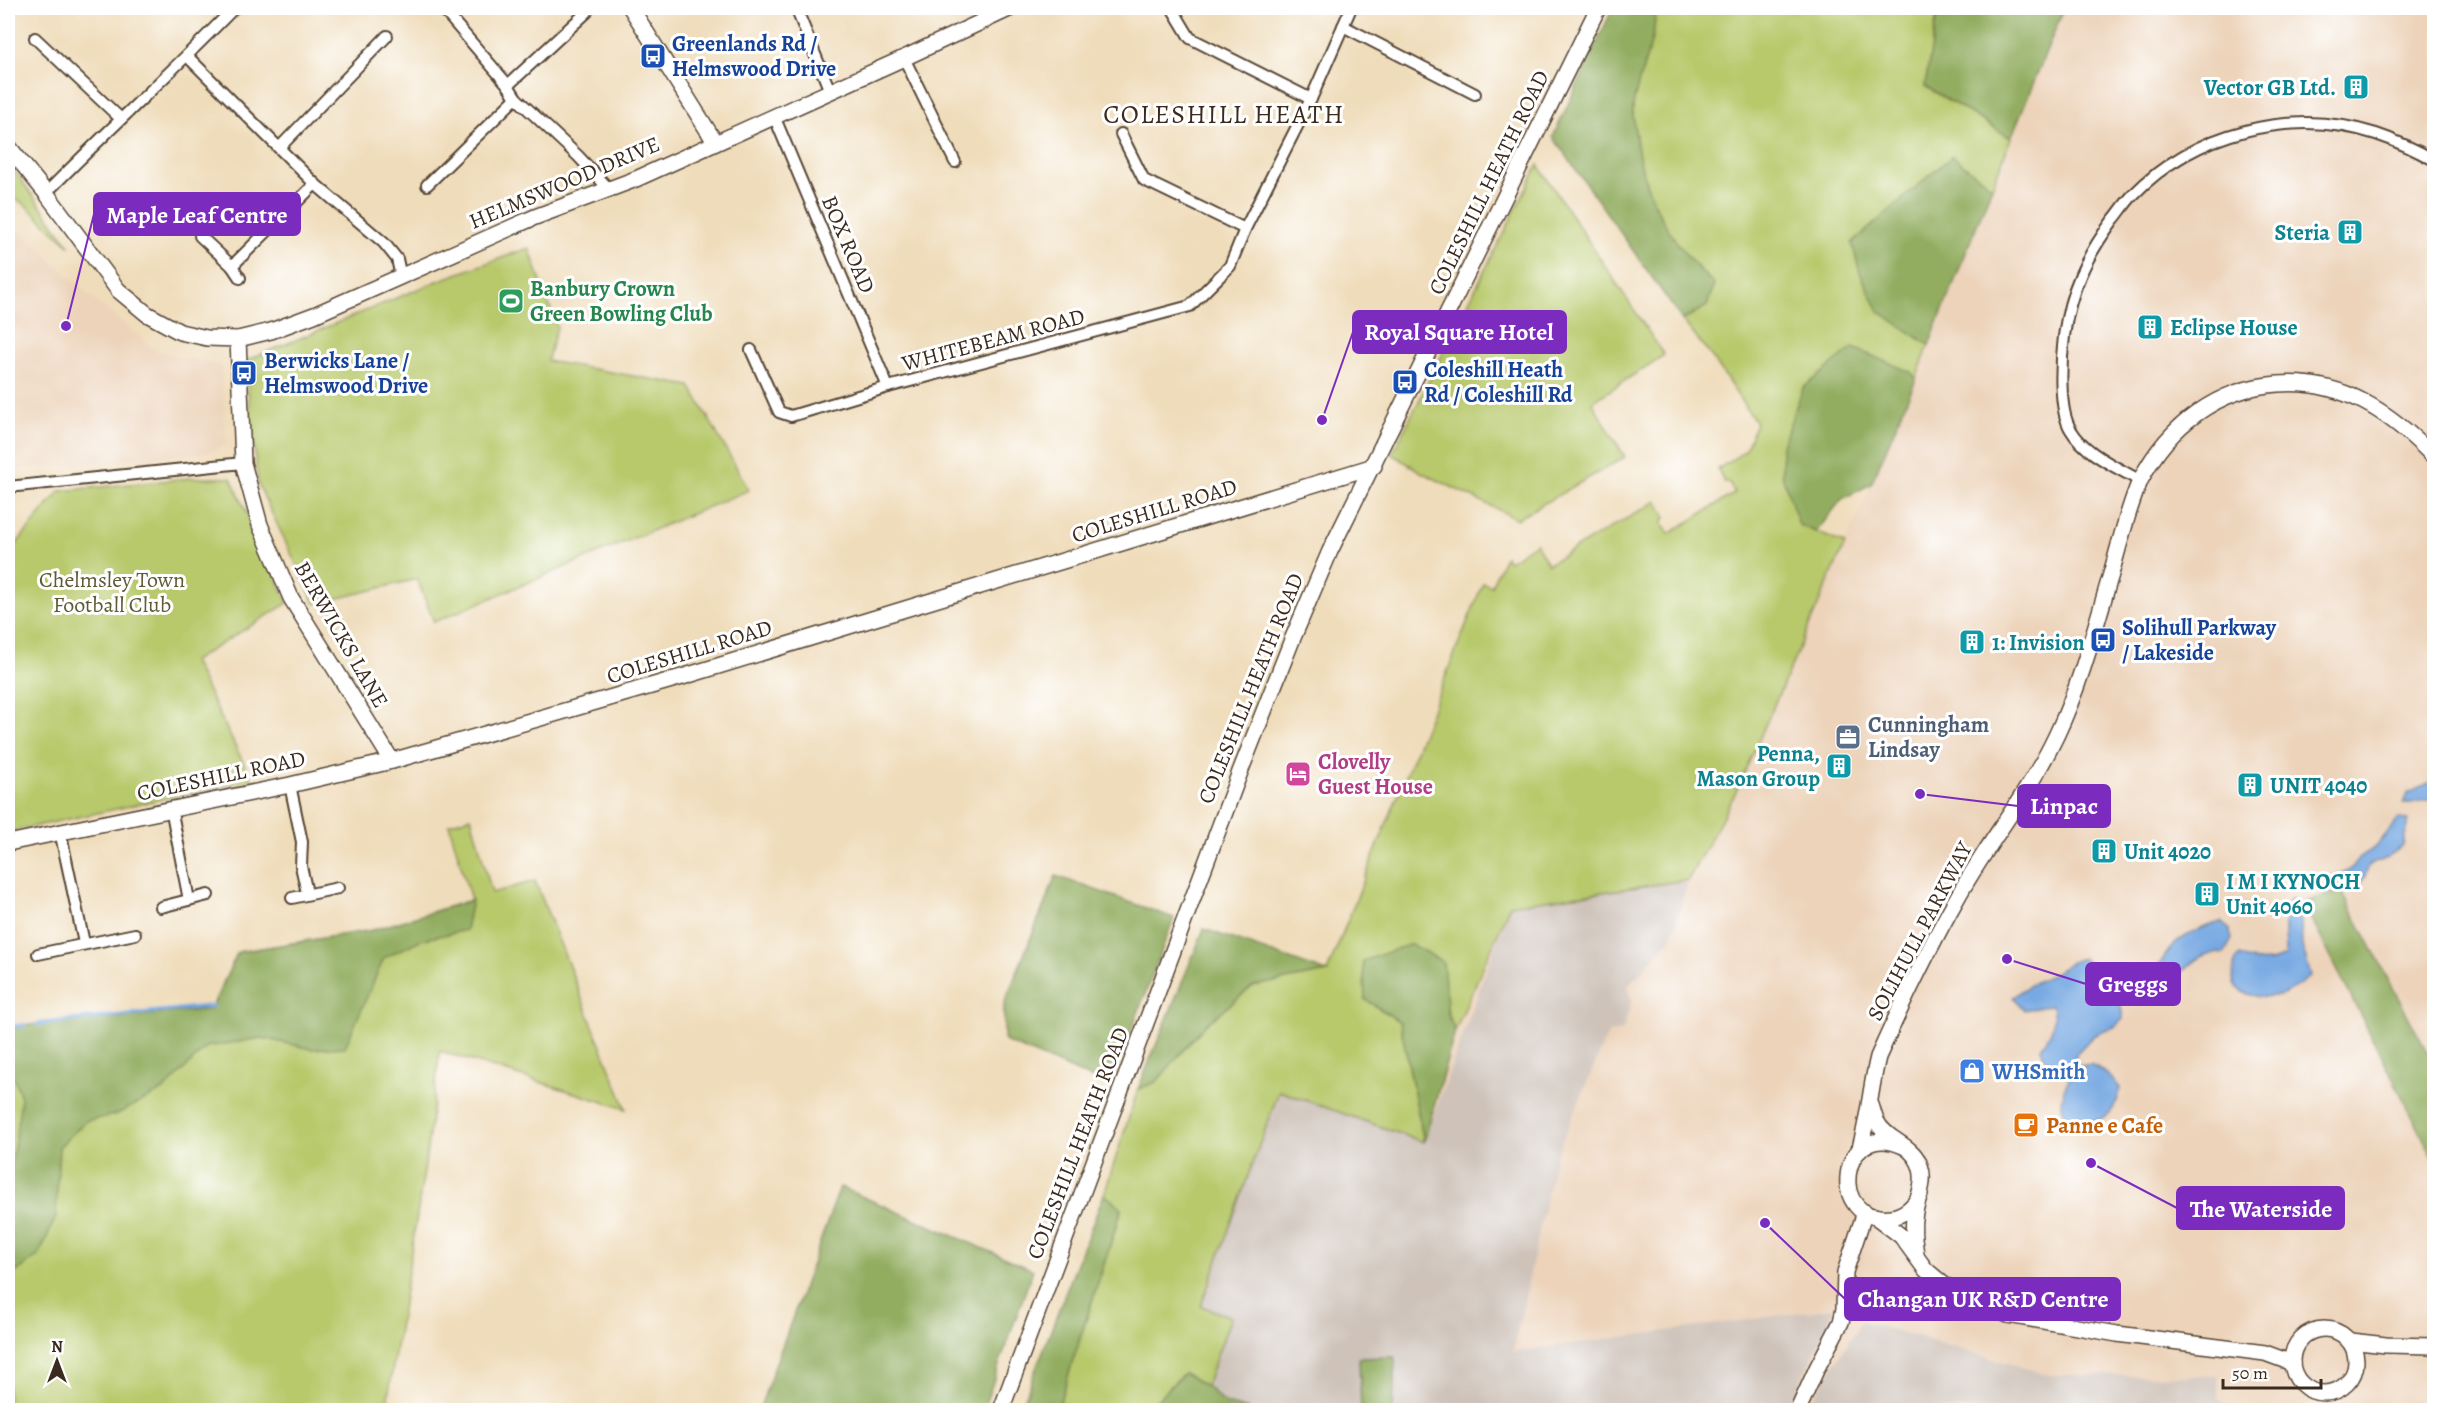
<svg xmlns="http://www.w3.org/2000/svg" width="2442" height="1418" viewBox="0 0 2442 1418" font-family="Alegreya,serif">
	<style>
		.built { fill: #ecd3b9 }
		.industrial { fill: #cec2b9 }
		.green { fill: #b8c96c; stroke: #7a7a45; stroke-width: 1.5 }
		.forest { fill: #92ad60; stroke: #666c3f; stroke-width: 1.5 }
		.water { fill: #76a8e2; stroke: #586980; stroke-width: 1.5 }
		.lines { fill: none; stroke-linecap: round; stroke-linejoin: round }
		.stream { stroke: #76a8e2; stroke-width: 4 }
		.street-casing { stroke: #564535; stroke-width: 14 }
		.secondary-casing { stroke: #564535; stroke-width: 18 }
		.street { stroke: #fff; stroke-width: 10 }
		.secondary { stroke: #fff; stroke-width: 15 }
		.labels { text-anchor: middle; stroke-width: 6; stroke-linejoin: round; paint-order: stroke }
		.transit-label { font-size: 22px; font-weight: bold; fill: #164399; stroke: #fff; text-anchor: start }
		.culture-label { font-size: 22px; font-weight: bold; fill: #0d838f; stroke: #fff; text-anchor: start }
		.street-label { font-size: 22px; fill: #3b2a1e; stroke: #fff }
		.leisure-label { font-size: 22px; font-weight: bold; fill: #27864d; stroke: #fff; text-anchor: start }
		.park-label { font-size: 22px; fill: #605a35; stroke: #fff }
		.service-label { font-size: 22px; font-weight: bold; fill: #4e5e75; stroke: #fff; text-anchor: start }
		.hotel-label { font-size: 22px; font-weight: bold; fill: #b23c85; stroke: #fff; text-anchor: start }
		.shop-label { font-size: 22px; font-weight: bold; fill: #366cbe; stroke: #fff; text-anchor: start }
		.food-label { font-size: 22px; font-weight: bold; fill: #c56008; stroke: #fff; text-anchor: start }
		.quarter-label { font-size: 26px; letter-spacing: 1.5px; fill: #3b2a1e; stroke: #fff }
		.leader { fill: none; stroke: #7b2cbf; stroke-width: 2 }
		.callout-dot { fill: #7b2cbf; stroke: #fff; stroke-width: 2 }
		.callout { fill: #7b2cbf; stroke: #7b2cbf; stroke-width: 2 }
		.callout-label { font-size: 24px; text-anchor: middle; font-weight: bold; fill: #fff }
	</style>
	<rect width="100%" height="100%" fill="#fff"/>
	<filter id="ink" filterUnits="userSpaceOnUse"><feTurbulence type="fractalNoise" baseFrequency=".0167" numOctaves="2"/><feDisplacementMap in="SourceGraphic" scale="12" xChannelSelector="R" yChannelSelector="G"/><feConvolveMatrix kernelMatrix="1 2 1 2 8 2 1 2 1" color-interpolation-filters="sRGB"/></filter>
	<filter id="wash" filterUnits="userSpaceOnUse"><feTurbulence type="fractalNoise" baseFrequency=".008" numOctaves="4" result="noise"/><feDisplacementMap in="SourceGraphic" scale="24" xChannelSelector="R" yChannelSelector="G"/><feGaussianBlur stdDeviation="1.35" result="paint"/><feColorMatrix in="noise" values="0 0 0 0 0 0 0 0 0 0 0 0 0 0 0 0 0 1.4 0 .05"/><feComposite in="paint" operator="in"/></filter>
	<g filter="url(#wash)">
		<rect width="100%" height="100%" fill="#efdcba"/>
		<g class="built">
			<path d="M 2064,8 L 2434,8 L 2434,1410 L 1393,1410 L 1395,1357 L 1336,1410 L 1249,1410 L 1206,1386 L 1230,1318 L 1424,1142 L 1455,1031 L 1510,904 L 1688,880 L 1735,794 L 1903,412 Z"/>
			<path d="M 8,219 L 94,300 L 156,351 L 221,365 L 226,445 L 206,453 L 8,470 Z"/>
		</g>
		<g class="industrial">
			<path d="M 1688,880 L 1672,938 L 1627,987 L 1632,1000 L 1623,1030 L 1608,1033 L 1555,1158 L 1513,1352 L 1834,1308 L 1829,1324 L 1800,1381 L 1789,1410 L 1393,1410 L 1395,1357 L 1359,1358 L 1361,1410 L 1249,1410 L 1226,1404 L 1206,1386 L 1230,1318 L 1201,1307 L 1279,1090 L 1424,1142 L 1510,904 Z"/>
			<path d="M 1862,1321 L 2049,1375 L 2218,1376 L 2218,1399 L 2235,1410 L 1810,1410 L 1812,1400 Z"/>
		</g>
		<g class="green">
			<path d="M 1655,8 L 1940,8 L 1937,15 L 1925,86 L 2011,138 L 1992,187 L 1951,156 L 1879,310 L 1929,345 L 1916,379 L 1911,372 L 1799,525 L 1845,544 L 1735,794 L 1688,880 L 1510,905 L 1455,1031 L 1448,1015 L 1442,962 L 1365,999 L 1400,1022 L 1424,1142 L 1279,1091 L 1201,1306 L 1231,1317 L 1206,1386 L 1184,1373 L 1147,1410 L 1057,1410 L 1122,1209 L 1104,1194 L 1138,1089 L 1156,1082 L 1204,1026 L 1253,986 L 1327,972 L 1483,583 L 1491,586 L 1505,556 L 1509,561 L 1536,543 L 1548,564 L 1657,501 L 1666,517 L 1662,522 L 1669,534 L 1735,493 L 1728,482 L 1724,482 L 1718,469 L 1745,451 L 1756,423 L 1712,357 L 1682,320 L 1707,306 L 1714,284 C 1671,245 1643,196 1636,138 C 1635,128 1632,115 1633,106 C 1638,72 1657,42 1655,8 Z"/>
			<path d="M 8,162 L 70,246 L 23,203 L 8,195 Z"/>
			<path d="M 1538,165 L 1664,355 L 1592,402 L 1625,457 L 1517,519 L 1421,472 L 1392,454 Z"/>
			<path d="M 529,248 L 557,327 L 547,361 L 690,386 L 749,490 L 434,622 L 417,579 L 315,604 L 258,484 L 245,361 L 440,280 Z"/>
			<path d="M 191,478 L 231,478 L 288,603 L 193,661 L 252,780 L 8,832 L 8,554 L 60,491 Z"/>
			<path d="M 471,817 L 492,893 L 535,881 L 626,1109 L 440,1051 L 425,1165 L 386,1410 L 8,1410 L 8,1297 L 11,1287 L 8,1288 L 8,1027 L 211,1009 L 238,952 L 373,930 L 471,900 L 449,824 Z"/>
		</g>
		<g class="forest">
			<path d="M 1613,8 L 1655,8 C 1657,42 1638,72 1633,106 C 1632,115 1635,128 1636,138 C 1643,195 1671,245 1714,284 L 1707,306 L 1682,320 L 1553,137 Z"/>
			<path d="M 1940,8 L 2064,8 L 2011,138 L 1925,86 L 1937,15 Z"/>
			<path d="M 1952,156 L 1992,187 L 1929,345 L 1879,311 L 1860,273 L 1852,243 Z"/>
			<path d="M 1853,348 L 1911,372 L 1916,379 L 1871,484 L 1842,499 L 1816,532 L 1799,525 L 1782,475 L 1782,445 L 1803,388 Z"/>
			<path d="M 1056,876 L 1174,918 L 1110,1086 L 1004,1041 L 1004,1004 Z"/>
			<path d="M 2341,890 L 2434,1065 L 2434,1159 L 2303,903 Z"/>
			<path d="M 472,900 L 466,930 L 420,940 L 384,958 L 345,1047 L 312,1049 L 262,1038 L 206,1047 L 164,1090 L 115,1115 L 86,1121 L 59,1147 L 56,1217 L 39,1255 L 8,1278 L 8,1190 L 21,1098 L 8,1060 L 8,1027 L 211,1009 L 238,952 L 373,930 Z"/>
			<path d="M 1204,929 L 1327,972 L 1253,986 L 1204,1026 L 1156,1082 L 1138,1089 Z"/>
			<path d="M 1411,944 L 1443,962 L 1448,1015 L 1455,1031 L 1424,1142 L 1400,1022 L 1365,999 L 1363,961 Z"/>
			<path d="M 840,1187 L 1033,1270 L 983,1410 L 759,1410 Z"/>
			<path d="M 1104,1194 L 1122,1208 L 1057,1410 L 1020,1410 Z"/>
			<path d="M 1395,1357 L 1393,1410 L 1336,1410 L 1361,1409 L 1359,1358 Z"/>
			<path d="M 1184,1373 L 1206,1386 L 1226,1404 L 1249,1410 L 1147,1410 Z"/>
		</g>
		<g class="water">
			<path d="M 2434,781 L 2434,800 C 2423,798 2414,805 2403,803 L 2407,794 Z"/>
			<path d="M 2398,819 L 2408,820 L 2403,846 L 2383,860 L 2369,865 L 2365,877 L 2357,887 L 2346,889 L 2329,887 L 2324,880 L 2351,869 L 2360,857 L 2376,847 Z"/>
			<path d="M 2292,898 L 2301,921 L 2302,946 L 2311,976 C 2302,982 2289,994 2279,995 C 2259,999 2227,996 2234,969 C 2236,963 2234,961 2239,956 C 2254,963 2272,964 2286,955 L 2284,907 Z"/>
			<path d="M 2221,922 L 2229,929 L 2232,939 L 2224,954 C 2185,946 2181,997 2136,992 C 2154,981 2158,963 2171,948 C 2184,934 2203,927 2221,922 Z"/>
			<path d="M 2083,958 L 2093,967 L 2108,998 L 2121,1006 L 2123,1019 L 2114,1027 L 2093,1036 L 2076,1054 L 2076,1064 L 2081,1066 L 2091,1064 C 2103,1070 2112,1077 2120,1088 C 2116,1118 2099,1124 2072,1122 C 2052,1102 2064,1091 2074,1069 L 2070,1066 C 2055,1072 2044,1062 2041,1047 C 2052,1032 2056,1025 2052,1005 L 2024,1010 L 2013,997 C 2024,988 2033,983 2045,978 C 2059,972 2068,961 2083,958 Z"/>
		</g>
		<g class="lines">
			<g class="stream">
				<path d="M 37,1024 L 212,1006"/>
				<path d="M 8,1027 L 25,1025"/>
			</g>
		</g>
	</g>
	<g filter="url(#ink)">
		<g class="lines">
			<g class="street-casing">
				<g id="street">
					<path d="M 442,8 L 508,85 L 516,98 L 578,156 L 609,189"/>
					<path d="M 796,8 L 830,91"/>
					<path d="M 1172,8 L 1190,38 L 1311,99"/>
					<path d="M 1343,26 L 1475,94"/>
					<path d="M 35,38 L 120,118"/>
					<path d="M 187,56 L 315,184 L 384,243 L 397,259 L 401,277"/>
					<path d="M 904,58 L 955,162"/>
					<path d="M 508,85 L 587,12"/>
					<path d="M 774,116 L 888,387"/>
					<path d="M 1121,134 L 1144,180 L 1245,229"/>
					<path d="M 279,148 L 387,36"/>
					<path d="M 427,185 L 516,98"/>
					<path d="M 46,193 C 108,130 173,71 234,8"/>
					<path d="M 200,236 L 232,266"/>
					<path d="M 240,278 L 232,266 L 315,184"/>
					<path d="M 751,350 L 779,412 L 791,416 L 888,387 L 1190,306 L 1230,266 L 1245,229 L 1311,99 L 1351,8"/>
					<path d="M 2140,481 C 2117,467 2085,454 2071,430 C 2058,410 2061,360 2064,336 C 2070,290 2086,257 2113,220 C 2120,212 2125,203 2133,195 C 2194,132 2292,107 2376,134 C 2397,141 2416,150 2434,160"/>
					<path d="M 8,487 L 243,463"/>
					<path d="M 290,785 L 302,842 L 301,866 L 307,893"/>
					<path d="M 171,808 L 189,900"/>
					<path d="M 60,831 L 84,943"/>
					<path d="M 292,898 L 338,888"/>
					<path d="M 161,907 L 208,895"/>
					<path d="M 38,954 L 135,934"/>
				</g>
			</g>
			<g class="secondary-casing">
				<g id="secondary">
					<path d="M 631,8 L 715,142"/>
					<path d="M 8,146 L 46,193 L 118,290 L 147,314 L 180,332 L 207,338 L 238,339 L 271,331 L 314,315 L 535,217 L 636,179 L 904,58 L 1011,8"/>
					<path d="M 238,339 L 243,463 L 260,525 L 291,598 L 392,761"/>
					<path d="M 8,843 L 290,785 L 392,761 L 682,677 L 1374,466"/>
					<path d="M 1871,1105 C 1873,1110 1874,1117 1877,1122 C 1886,1140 1911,1144 1919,1163 C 1927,1181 1918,1195 1915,1212 C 1912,1226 1914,1240 1916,1254"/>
					<path d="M 1903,1146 C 1838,1117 1826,1226 1891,1217 C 1904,1215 1914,1206 1920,1195"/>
					<path d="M 1859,1151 C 1869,1119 1870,1089 1878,1057 C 1902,1004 1927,951 1956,900 C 1987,843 2029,794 2057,734 C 2081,683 2095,628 2111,574 C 2119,546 2129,504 2141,479 C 2168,426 2218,388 2278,384 C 2343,379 2391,413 2434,457"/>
					<path d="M 1875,1216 L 1901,1236 L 1926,1270 L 1944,1285 L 2008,1315 L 2117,1334 L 2265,1353 L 2292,1363"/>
					<circle cx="2324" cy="1361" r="32"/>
					<path d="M 2350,1341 L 2386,1345 L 2434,1346"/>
					<path d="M 1001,1410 L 1240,772 L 1292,640 L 1330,551 L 1598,8"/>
					<path d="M 1798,1410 L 1817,1368 L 1841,1322 L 1844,1309 L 1845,1272 L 1865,1212"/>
				</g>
			</g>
			<use href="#street" class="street"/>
			<use href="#secondary" class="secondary"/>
		</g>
	</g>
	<defs>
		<g id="bus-square" transform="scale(1.35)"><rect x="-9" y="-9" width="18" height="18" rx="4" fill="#1a4fb4" stroke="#fff"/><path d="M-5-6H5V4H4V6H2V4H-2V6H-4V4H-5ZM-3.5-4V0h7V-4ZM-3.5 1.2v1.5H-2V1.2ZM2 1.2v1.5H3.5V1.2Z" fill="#fff"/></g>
		<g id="building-square" transform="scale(1.35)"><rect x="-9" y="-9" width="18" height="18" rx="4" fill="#0f9aa8" stroke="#fff"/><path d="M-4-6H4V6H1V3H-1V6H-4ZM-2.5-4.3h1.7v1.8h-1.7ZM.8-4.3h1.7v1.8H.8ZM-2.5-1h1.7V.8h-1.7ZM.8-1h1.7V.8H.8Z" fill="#fff"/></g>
		<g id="stadium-square" transform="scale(1.35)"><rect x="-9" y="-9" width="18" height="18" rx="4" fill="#2e9e5b" stroke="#fff"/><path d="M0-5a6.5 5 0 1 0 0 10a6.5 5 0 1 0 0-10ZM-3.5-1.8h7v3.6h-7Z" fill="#fff"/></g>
		<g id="office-square" transform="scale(1.35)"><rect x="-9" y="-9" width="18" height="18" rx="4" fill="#5c6f8a" stroke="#fff"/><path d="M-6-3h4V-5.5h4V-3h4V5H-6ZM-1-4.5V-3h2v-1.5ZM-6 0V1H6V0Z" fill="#fff"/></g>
		<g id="hotel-square" transform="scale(1.35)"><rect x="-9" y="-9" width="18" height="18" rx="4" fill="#d1479c" stroke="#fff"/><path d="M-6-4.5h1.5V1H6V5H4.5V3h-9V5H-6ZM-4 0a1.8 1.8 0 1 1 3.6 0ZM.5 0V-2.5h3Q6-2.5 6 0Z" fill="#fff"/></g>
		<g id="shop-square" transform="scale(1.35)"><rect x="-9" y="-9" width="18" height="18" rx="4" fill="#3f7fe0" stroke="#fff"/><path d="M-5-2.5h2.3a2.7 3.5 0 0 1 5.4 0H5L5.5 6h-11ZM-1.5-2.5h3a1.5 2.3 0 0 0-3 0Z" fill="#fff"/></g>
		<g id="cafe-square" transform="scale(1.35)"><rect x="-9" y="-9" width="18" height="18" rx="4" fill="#e8710a" stroke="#fff"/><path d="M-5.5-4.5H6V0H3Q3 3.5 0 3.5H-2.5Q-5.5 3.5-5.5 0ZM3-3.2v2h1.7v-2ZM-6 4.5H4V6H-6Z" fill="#fff"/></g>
	</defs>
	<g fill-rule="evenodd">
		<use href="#bus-square" x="653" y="56"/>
		<use href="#building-square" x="2356" y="87"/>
		<use href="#building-square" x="2350" y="232"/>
		<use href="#stadium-square" x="511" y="301"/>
		<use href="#building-square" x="2150" y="327"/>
		<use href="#bus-square" x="244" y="373"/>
		<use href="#bus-square" x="1405" y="382"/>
		<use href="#bus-square" x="2103" y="640"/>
		<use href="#building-square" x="1972" y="642"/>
		<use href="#office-square" x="1848" y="737"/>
		<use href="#building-square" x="1839" y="766"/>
		<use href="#hotel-square" x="1298" y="774"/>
		<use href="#building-square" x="2250" y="785"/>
		<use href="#building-square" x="2104" y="851"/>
		<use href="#building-square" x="2207" y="894"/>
		<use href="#shop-square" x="1972" y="1071"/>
		<use href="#cafe-square" x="2026" y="1125"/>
	</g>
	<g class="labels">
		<g class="transit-label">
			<text x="672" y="51">Greenlands Rd /<tspan x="672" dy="25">Helmswood Drive</tspan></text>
			<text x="264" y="368">Berwicks Lane /<tspan x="264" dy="25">Helmswood Drive</tspan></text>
			<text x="1424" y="377">Coleshill Heath<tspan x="1424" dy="25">Rd / Coleshill Rd</tspan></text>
			<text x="2122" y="635">Solihull Parkway<tspan x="2122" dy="25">/ Lakeside</tspan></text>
		</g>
		<g class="culture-label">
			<text x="2336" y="95" text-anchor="end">Vector GB Ltd.</text>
			<text x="2330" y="240" text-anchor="end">Steria</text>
			<text x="2170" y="335">Eclipse House</text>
			<text x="1992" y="650">1: Invision</text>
			<text x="1820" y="761" text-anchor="end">Penna,<tspan x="1820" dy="25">Mason Group</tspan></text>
			<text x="2270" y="793">UNIT 4040</text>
			<text x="2124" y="859">Unit 4020</text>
			<text x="2226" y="889">I M I KYNOCH<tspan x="2226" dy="25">Unit 4060</tspan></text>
		</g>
		<g class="street-label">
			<text transform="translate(564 182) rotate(-23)" y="8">HELMSWOOD DRIVE</text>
			<text transform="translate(1488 182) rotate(-64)" y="8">COLESHILL HEATH ROAD</text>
			<text transform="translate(849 244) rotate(67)" y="8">BOX ROAD</text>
			<text transform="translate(993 339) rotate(-15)" y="8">WHITEBEAM ROAD</text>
			<text transform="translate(1154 510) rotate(-17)" y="8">COLESHILL ROAD</text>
			<text transform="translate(342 634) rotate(60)" y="8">BERWICKS LANE</text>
			<text transform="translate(689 651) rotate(-17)" y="8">COLESHILL ROAD</text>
			<text transform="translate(1250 688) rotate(-68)" y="8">COLESHILL HEATH ROAD</text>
			<text transform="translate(221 775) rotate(-12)" y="8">COLESHILL ROAD</text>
			<text transform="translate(1919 931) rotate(-62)" y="8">SOLIHULL PARKWAY</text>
			<text transform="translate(1077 1143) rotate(-69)" y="8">COLESHILL HEATH ROAD</text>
		</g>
		<g class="leisure-label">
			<text x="530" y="296">Banbury Crown<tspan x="530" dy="25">Green Bowling Club</tspan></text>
		</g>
		<g class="park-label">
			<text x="112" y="587">Chelmsley Town<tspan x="112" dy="25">Football Club</tspan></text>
		</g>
		<g class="service-label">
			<text x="1868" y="732">Cunningham<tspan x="1868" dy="25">Lindsay</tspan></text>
		</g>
		<g class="hotel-label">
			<text x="1318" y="769">Clovelly<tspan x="1318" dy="25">Guest House</tspan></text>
		</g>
		<g class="shop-label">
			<text x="1992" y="1079">WHSmith</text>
		</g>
		<g class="food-label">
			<text x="2046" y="1133">Panne e Cafe</text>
		</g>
		<g class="quarter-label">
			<text x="1224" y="123">COLESHILL HEATH</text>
		</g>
	</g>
	<path class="leader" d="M66 326L94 214M1322 420L1353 332M1920 794L2018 806M2007 959L2086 984M2091 1163L2177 1208M1765 1223L1845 1299"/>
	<g class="callout-dot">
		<circle cx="66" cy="326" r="6"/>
		<circle cx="1322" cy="420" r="6"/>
		<circle cx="1920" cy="794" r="6"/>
		<circle cx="2007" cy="959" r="6"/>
		<circle cx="2091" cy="1163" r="6"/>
		<circle cx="1765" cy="1223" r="6"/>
	</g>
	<g class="callout">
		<rect x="94" y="193" width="206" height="42" rx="6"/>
		<rect x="1353" y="311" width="213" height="42" rx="6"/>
		<rect x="2018" y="785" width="92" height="42" rx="6"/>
		<rect x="2086" y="963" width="94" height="42" rx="6"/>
		<rect x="2177" y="1187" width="167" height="42" rx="6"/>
		<rect x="1845" y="1278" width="275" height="42" rx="6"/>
	</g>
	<g class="callout-label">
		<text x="197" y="223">Maple Leaf Centre</text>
		<text x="1459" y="340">Royal Square Hotel</text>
		<text x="2064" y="814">Linpac</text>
		<text x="2133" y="992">Greggs</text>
		<text x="2261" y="1217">The Waterside</text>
		<text x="1983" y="1307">Changan UK R&amp;D Centre</text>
	</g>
	<rect width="2442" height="1418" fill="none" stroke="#fff" stroke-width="30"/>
	<g transform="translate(57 1361)" stroke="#ffffff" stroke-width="4.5" paint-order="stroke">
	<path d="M0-4.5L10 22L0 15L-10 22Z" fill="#3b2a1e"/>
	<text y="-9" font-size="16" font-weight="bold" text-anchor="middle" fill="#3b2a1e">N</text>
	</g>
	<path d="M2223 1379v9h98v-9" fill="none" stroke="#3b2a1e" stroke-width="3"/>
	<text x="2232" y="1379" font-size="18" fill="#3b2a1e" stroke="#ffffff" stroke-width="4.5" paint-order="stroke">50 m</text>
</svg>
